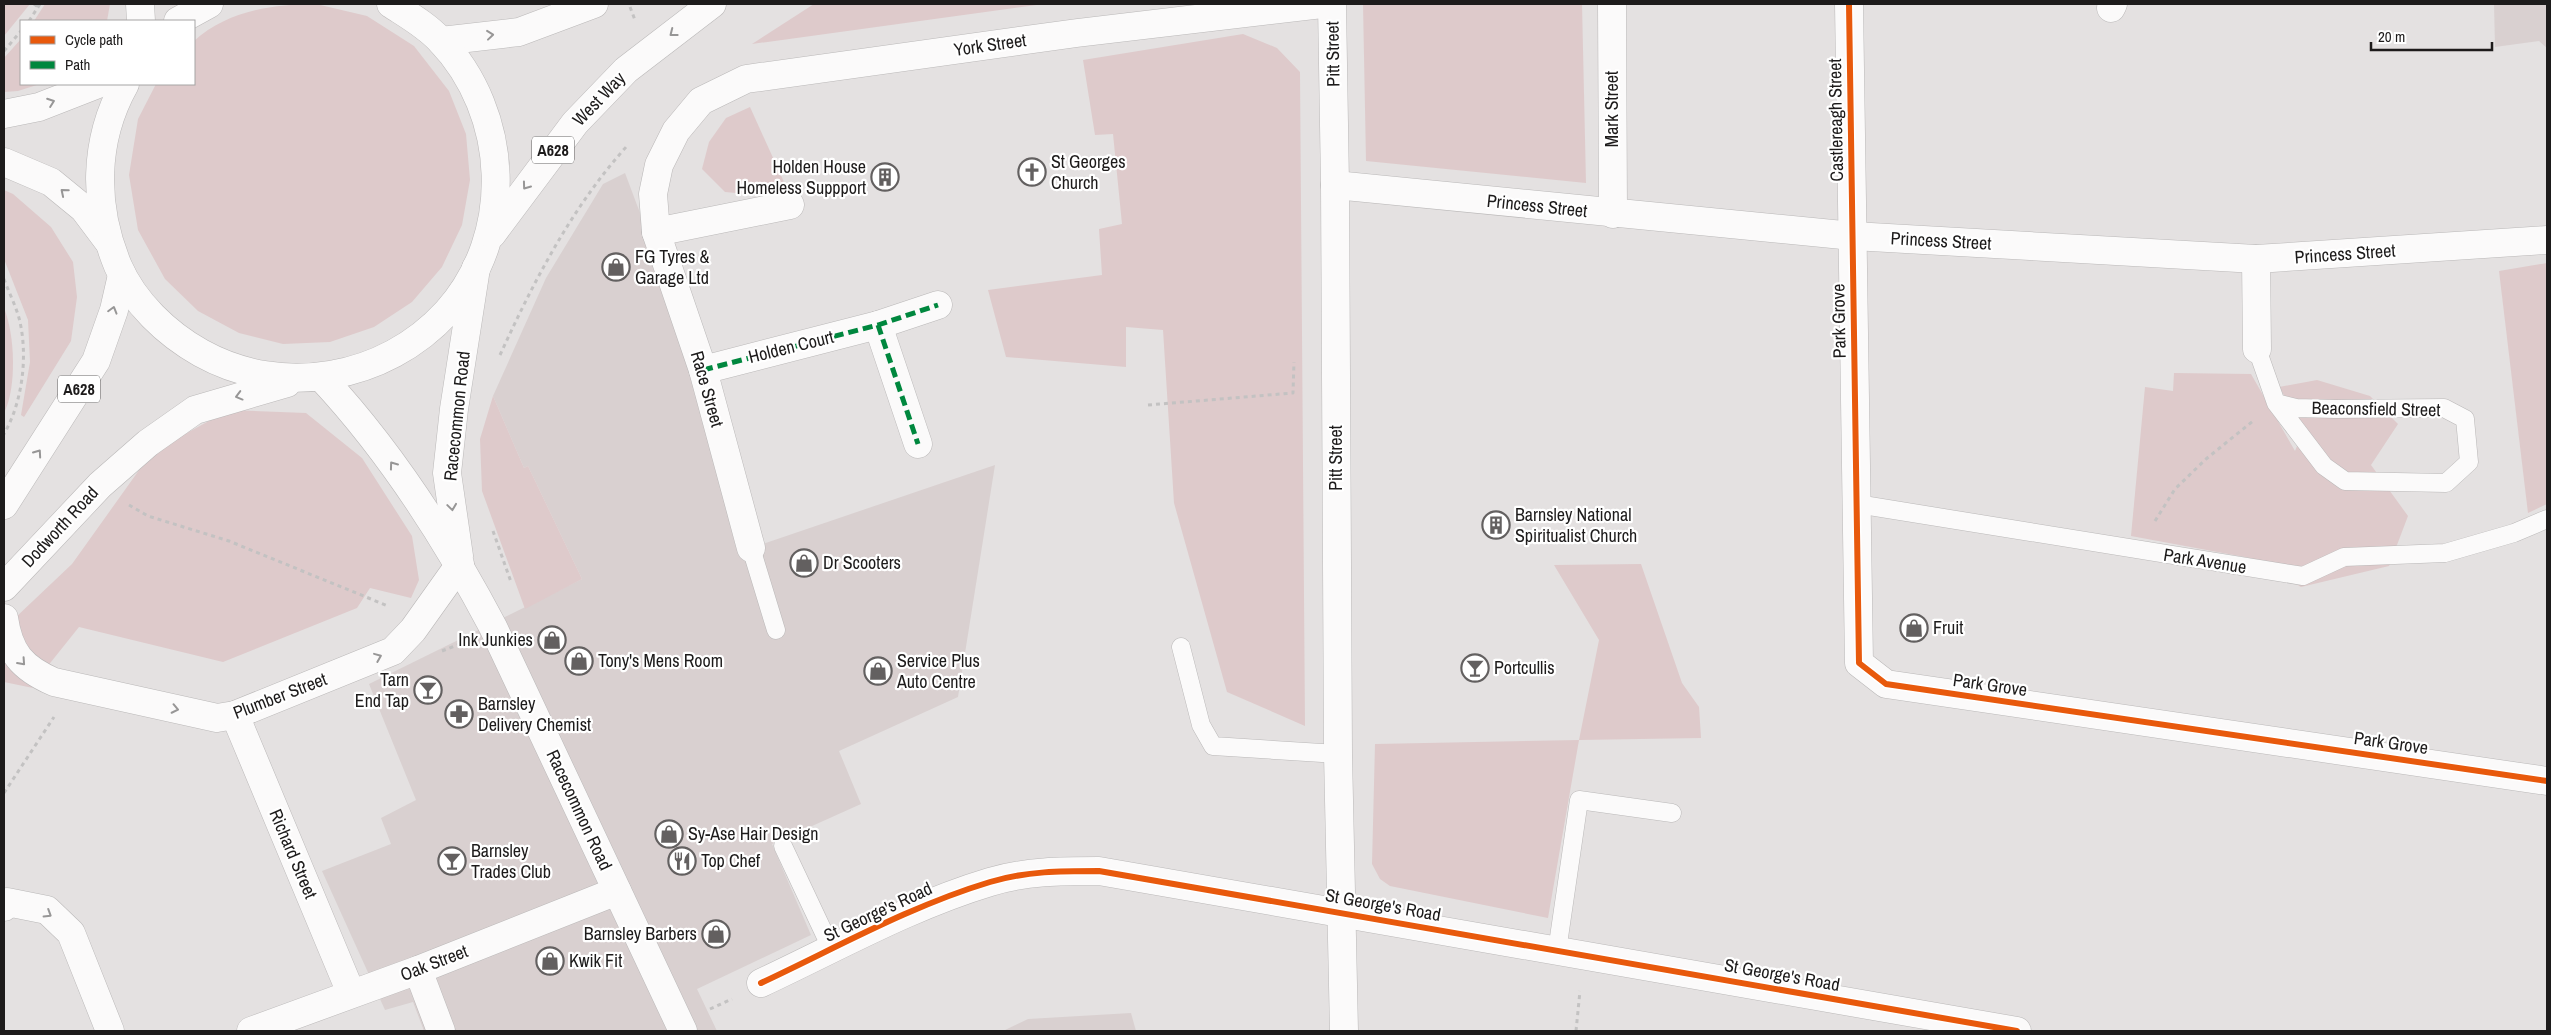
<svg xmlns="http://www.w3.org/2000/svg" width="2551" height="1035" viewBox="0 0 2551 1035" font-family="'Archivo Narrow',sans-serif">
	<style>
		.built { fill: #d9d0d0 }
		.green { fill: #decacb }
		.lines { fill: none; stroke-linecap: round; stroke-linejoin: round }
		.lane-casing { stroke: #bab8b8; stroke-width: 19 }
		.street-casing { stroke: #bab8b8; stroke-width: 29 }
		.secondary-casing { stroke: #bab8b8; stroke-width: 29 }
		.highway-casing { stroke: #bab8b8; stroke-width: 29 }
		.path { stroke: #c3c2c2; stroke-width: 3; stroke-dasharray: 4 4; stroke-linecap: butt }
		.lane { stroke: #fbfafa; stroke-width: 18 }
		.street { stroke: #fbfafa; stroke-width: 28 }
		.secondary { stroke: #fbfafa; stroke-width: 28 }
		.highway { stroke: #fbfafa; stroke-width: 28 }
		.quiet { stroke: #00873e; stroke-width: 5; stroke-dasharray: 10 5; stroke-linecap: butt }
		.cycleway-casing { stroke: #fff; stroke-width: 9 }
		.cycleway { stroke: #e8590c; stroke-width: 6 }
		.oneway { stroke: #979696 }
		.labels { text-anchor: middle; stroke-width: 4.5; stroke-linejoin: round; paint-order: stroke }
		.shield { fill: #fff; stroke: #615f5f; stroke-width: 1 }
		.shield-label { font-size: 16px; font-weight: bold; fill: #1d1b1b }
		.street-label { font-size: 18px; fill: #1d1b1b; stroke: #fff }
		.poi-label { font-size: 18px; fill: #1d1b1b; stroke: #fff; text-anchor: start }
	</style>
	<rect width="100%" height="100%" fill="#e4e1e1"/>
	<g class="built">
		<path d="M 2494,4 L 2547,4 L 2547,48 L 2539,41 L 2495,47 Z"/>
		<path d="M 625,173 L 699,370 L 751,548 L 995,465 L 958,697 L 839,751 L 861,804 L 772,844 L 811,935 L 697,989 L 717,1031 L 424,1031 L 413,1002 L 385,1010 L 322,871 L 391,844 L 381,818 L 416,800 L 369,684 L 582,579 L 528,466 L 524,468 L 493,396 L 546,278 L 603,184 Z"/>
		<path d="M 1131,1013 L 1136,1031 L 1003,1031 L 1028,1019 Z"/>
	</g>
	<g class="green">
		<path d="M 4,4 L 30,4 L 4,36 Z"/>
		<path d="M 45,4 L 110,4 L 107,21 L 34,21 Z"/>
		<path d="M 316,4 L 367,16 L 414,46 L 449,91 L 466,134 L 470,180 L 462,225 L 442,267 L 412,302 L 374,327 L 330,342 L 283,344 L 239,333 L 198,311 L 165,279 L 138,230 L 129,175 L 138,119 L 156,84 L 194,84 L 194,41 C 227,11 273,4 316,4 Z"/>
		<path d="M 814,4 L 1044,4 L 752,44 Z"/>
		<path d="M 1363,4 L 1582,4 L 1586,183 L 1366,161 Z"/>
		<path d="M 1243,34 L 1277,48 L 1300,72 L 1305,726 L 1227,692 L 1174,503 L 1163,330 L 1126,327 L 1126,367 L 1006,357 L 988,290 L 1102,275 L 1099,229 L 1122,224 L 1113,134 L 1095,135 L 1083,60 Z"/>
		<path d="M 21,39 L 21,84 L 40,84 L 18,91 L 4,92 L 4,58 Z"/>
		<path d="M 750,107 L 784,182 L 758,195 L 725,192 L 702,169 L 709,142 L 726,118 Z"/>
		<path d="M 4,190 L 13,194 L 51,227 L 73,262 L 77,297 L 71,341 L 24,417 L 21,415 L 30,362 L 28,320 L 4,259 Z"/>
		<path d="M 2547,263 L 2547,504 L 2528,513 L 2499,271 Z"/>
		<path d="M 4,308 C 15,335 17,387 4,413 Z"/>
		<path d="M 2174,373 L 2251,374 L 2295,451 L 2304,429 L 2279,387 L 2317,380 L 2370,396 L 2398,424 L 2371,465 L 2408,516 L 2389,566 L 2301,587 L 2250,558 L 2131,536 L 2145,387 L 2173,391 Z"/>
		<path d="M 493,396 L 524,468 L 528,466 L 582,579 L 525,609 L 482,491 L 480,439 Z"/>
		<path d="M 229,410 L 306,413 L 362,458 L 412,536 L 419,580 L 411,598 L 370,588 L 357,608 L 223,662 L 79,627 L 47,667 L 32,659 L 15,618 L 72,564 L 152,452 Z"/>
		<path d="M 1641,564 L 1682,683 L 1699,707 L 1701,738 L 1579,740 L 1548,918 L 1390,886 L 1380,879 L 1372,864 L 1375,744 L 1579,740 L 1599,640 L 1554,565 Z"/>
		<path d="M 4,659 L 33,688 L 4,682 Z"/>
	</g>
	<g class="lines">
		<g class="lane-casing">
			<g id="lane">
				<path d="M 2257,349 L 2276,403 L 2296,408 L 2335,409 L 2444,408 L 2465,419 L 2469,462 L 2446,483 L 2345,481 L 2324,466 L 2276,403"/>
				<path d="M 1857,504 L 2303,576 L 2344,557 L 2445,553 L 2514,533 L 2547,519"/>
				<path d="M 751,548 L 776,630"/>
				<path d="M 1181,647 L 1201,725 L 1213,746 L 1338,754"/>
				<path d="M 783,846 L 832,950"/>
				<path d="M 1557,951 L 1579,800 L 1672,813"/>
			</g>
		</g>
		<g class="street-casing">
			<g id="street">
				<path d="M 1332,4 L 1335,185 L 1338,754 L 1344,1031"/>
				<path d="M 1612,4 L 1613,214"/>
				<path d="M 1849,4 L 1859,663 L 1886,684 L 2547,781"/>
				<path d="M 2111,8 L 2113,4"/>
				<path d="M 1335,185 L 1853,236 L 2256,259 L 2547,240"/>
				<path d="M 656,232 L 790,205"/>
				<path d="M 2256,259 L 2257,349"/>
				<path d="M 878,325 L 918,444"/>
				<path d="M 703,370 L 878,325 L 938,305"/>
				<path d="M 751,548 L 703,370 L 656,232 L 653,194 L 659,165 L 676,131 L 701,101 L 746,79 L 1077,33 L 1322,4"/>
				<path d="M 4,618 C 9,653 22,668 54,682 L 217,718 L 235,715 L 393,651 L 413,630 L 460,564"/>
				<path d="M 235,715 L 351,993"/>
				<path d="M 4,907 L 7,902 L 47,910 L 71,933 L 110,1031"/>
				<path d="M 418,970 L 441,1031"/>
				<path d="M 761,983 C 836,948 910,906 990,882 C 1026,871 1062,871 1099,871 L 2017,1031"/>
				<path d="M 251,1031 L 418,970 L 617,891"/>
			</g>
		</g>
		<g class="secondary-casing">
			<g id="secondary">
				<path d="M 140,4 L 141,21"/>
				<path d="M 4,114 L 39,107 L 98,84"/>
				<path d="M 4,162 L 51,182 L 84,209 L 108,241"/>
				<path d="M 322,378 C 391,452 446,538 493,627 L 683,1031"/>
				<path d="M 459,556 L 447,473 L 454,409 L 476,268"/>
			</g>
		</g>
		<g class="highway-casing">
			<g id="highway">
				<path d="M 178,21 L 209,4"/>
				<path d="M 441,41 L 519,32 L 594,4"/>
				<path d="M 125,84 C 93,141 93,206 118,266 C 134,303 167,334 201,353 C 282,398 385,380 447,312 C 516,235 510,113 440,40 C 426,25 408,15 391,4"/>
				<path d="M 492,234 L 575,123 L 626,70 L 712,4"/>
				<path d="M 4,505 L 96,361 L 114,310 L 122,275"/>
				<path d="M 4,587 L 100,485 L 148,443 L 195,410 L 287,383"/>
			</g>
		</g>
		<g class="path">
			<path d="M 34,4 L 38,7"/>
			<path d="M 630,7 L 635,20"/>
			<path d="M 29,21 L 40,4"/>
			<path d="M 4,51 L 21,31"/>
			<path d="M 4,279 C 9,293 17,308 20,322 C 28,358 22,403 4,434"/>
			<path d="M 500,355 C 534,281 572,207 627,146"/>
			<path d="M 1148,405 L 1293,393 L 1294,362"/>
			<path d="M 129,505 L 148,516 L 229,541 L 388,606"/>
			<path d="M 2155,521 L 2175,489 L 2206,459 L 2253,421"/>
			<path d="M 493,531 L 511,582"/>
			<path d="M 442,651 L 462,643"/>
			<path d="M 4,793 L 54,717"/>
			<path d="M 710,1009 L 732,999"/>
			<path d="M 1576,1031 L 1580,991"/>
		</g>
		<use href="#lane" class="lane"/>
		<use href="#street" class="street"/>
		<use href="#secondary" class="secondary"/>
		<use href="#highway" class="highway"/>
		<g class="quiet">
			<path d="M 878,325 L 918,444"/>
			<path d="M 703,370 L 878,325 L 938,305"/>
		</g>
		<g class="cycleway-casing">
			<g id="cycleway">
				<path d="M 1849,4 L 1859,663 L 1886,684 L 2547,781"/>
				<path d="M 761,983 C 836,948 910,906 990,882 C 1026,871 1062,871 1099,871 L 2017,1031"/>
			</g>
		</g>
		<use href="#cycleway" class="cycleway"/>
	</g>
	<defs><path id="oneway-chevron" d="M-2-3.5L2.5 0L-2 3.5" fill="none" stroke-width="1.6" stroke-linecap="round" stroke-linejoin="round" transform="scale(1.25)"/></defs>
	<g class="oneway">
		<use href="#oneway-chevron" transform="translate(673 33) rotate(142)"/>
		<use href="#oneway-chevron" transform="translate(490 35) rotate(-6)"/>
		<use href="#oneway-chevron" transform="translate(51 102) rotate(-20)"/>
		<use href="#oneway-chevron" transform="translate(526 186) rotate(126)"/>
		<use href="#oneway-chevron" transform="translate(64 192) rotate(-140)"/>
		<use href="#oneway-chevron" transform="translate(113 310) rotate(-74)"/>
		<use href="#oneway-chevron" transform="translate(239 396) rotate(165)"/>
		<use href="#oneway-chevron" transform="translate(38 453) rotate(-55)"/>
		<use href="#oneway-chevron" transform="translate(393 465) rotate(-126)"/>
		<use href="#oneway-chevron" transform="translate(452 507) rotate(82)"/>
		<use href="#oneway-chevron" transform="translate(378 657) rotate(-22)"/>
		<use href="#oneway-chevron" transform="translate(22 662) rotate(48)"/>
		<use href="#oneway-chevron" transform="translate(175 709) rotate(12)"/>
		<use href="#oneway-chevron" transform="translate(48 914) rotate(32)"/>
	</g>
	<defs>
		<g id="church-ring" transform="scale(1.4375)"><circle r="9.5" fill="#fff" stroke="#636060" stroke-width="1.5"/><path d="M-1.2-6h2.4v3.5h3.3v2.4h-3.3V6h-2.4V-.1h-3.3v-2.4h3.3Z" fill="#636060"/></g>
		<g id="building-ring" transform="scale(1.4375)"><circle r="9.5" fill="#fff" stroke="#636060" stroke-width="1.5"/><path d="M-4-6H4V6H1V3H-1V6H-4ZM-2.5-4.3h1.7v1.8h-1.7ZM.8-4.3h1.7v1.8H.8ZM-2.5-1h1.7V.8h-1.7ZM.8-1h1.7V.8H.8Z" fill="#636060"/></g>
		<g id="shop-ring" transform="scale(1.4375)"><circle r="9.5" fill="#fff" stroke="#636060" stroke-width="1.5"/><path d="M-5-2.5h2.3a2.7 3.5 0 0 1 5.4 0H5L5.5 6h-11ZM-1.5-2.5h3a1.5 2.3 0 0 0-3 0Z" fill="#636060"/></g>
		<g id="bar-ring" transform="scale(1.4375)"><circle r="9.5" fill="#fff" stroke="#636060" stroke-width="1.5"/><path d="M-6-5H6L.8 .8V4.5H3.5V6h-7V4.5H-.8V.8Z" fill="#636060"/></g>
		<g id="pharmacy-ring" transform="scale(1.4375)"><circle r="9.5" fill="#fff" stroke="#636060" stroke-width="1.5"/><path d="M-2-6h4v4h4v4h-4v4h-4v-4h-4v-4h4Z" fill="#636060"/></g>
		<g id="restaurant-ring" transform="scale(1.4375)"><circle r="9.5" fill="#fff" stroke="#636060" stroke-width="1.5"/><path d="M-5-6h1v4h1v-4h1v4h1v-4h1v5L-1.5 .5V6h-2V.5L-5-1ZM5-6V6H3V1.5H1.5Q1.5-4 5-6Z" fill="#636060"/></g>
	</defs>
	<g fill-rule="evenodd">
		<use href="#church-ring" x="1032" y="172"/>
		<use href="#building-ring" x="885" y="177"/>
		<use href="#shop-ring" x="616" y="267"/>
		<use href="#building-ring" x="1496" y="525"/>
		<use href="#shop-ring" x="804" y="563"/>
		<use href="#shop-ring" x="1914" y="628"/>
		<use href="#shop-ring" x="552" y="640"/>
		<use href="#shop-ring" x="579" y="661"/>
		<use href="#bar-ring" x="1475" y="668"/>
		<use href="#shop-ring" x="878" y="671"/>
		<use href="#bar-ring" x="428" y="690"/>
		<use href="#pharmacy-ring" x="459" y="714"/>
		<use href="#shop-ring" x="669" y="834"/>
		<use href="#bar-ring" x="452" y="861"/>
		<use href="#restaurant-ring" x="682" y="861"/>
		<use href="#shop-ring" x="716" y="934"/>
		<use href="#shop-ring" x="550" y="961"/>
	</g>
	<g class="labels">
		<g class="shield">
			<rect x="532" y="136.5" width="42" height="27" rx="4"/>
			<rect x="58" y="375.5" width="42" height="27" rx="4"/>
		</g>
		<g class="shield-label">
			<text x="553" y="156">A628</text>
			<text x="79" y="395">A628</text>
		</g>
		<g class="street-label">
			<text transform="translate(990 45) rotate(-8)" y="6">York Street</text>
			<text transform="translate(1333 54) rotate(-91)" y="6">Pitt Street</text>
			<text transform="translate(599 99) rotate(-46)" y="6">West Way</text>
			<text transform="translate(1612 109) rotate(-90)" y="6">Mark Street</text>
			<text transform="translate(1836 120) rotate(-91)" y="6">Castlereagh Street</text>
			<text transform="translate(1537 206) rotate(6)" y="6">Princess Street</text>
			<text transform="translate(1941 241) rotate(3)" y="6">Princess Street</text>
			<text transform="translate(2345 254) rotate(-4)" y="6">Princess Street</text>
			<text transform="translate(1839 321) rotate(-91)" y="6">Park Grove</text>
			<text transform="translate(791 347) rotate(-14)" y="6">Holden Court</text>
			<text transform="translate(707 389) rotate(74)" y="6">Race Street</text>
			<text transform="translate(2376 409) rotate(1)" y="6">Beaconsfield Street</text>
			<text transform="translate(457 416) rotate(-84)" y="6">Racecommon Road</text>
			<text transform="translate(1336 458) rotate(-90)" y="6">Pitt Street</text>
			<text transform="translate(60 527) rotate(-47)" y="6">Dodworth Road</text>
			<text transform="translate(2205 561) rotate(9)" y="6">Park Avenue</text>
			<text transform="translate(1990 685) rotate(8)" y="6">Park Grove</text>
			<text transform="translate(280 696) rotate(-21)" y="6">Plumber Street</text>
			<text transform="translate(2391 743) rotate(8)" y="6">Park Grove</text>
			<text transform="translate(579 810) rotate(65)" y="6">Racecommon Road</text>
			<text transform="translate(293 854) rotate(67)" y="6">Richard Street</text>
			<text transform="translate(1383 905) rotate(10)" y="6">St George's Road</text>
			<text transform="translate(878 912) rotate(-25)" y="6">St George's Road</text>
			<text transform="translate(434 963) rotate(-21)" y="6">Oak Street</text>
			<text transform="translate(1782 975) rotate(10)" y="6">St George's Road</text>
		</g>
		<g class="poi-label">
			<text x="1051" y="168">St Georges<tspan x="1051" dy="21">Church</tspan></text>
			<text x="866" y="173" text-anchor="end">Holden House<tspan x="866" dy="21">Homeless Suppport</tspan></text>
			<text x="635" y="263">FG Tyres &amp;<tspan x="635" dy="21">Garage Ltd</tspan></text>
			<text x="1515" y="521">Barnsley National<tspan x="1515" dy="21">Spiritualist Church</tspan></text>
			<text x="823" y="569">Dr Scooters</text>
			<text x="1933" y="634">Fruit</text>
			<text x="533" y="646" text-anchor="end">Ink Junkies</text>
			<text x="598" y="667">Tony's Mens Room</text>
			<text x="897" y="667">Service Plus<tspan x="897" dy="21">Auto Centre</tspan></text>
			<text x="1494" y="674">Portcullis</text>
			<text x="409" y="686" text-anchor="end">Tarn<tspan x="409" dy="21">End Tap</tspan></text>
			<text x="478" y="710">Barnsley<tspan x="478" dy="21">Delivery Chemist</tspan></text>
			<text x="688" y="840">Sy-Ase Hair Design</text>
			<text x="471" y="857">Barnsley<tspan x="471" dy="21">Trades Club</tspan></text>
			<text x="701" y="867">Top Chef</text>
			<text x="697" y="940" text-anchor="end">Barnsley Barbers</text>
			<text x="569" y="967">Kwik Fit</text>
		</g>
	</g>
	<rect width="2551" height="1035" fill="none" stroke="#1d1b1b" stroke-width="10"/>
	<rect x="20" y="20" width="175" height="65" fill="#ffffff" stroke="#a5a4a4"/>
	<rect x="30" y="36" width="25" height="8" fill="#e8590c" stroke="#a5a4a4"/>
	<text x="65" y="45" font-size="15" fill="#1d1b1b">Cycle path</text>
	<rect x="30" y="61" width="25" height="8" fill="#00873e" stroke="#a5a4a4"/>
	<text x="65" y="70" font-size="15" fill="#1d1b1b">Path</text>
	<path d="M2371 42v8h121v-8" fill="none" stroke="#1d1b1b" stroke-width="2.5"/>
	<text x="2378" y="42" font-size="15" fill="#1d1b1b" stroke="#ffffff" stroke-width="4" paint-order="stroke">20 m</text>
</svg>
